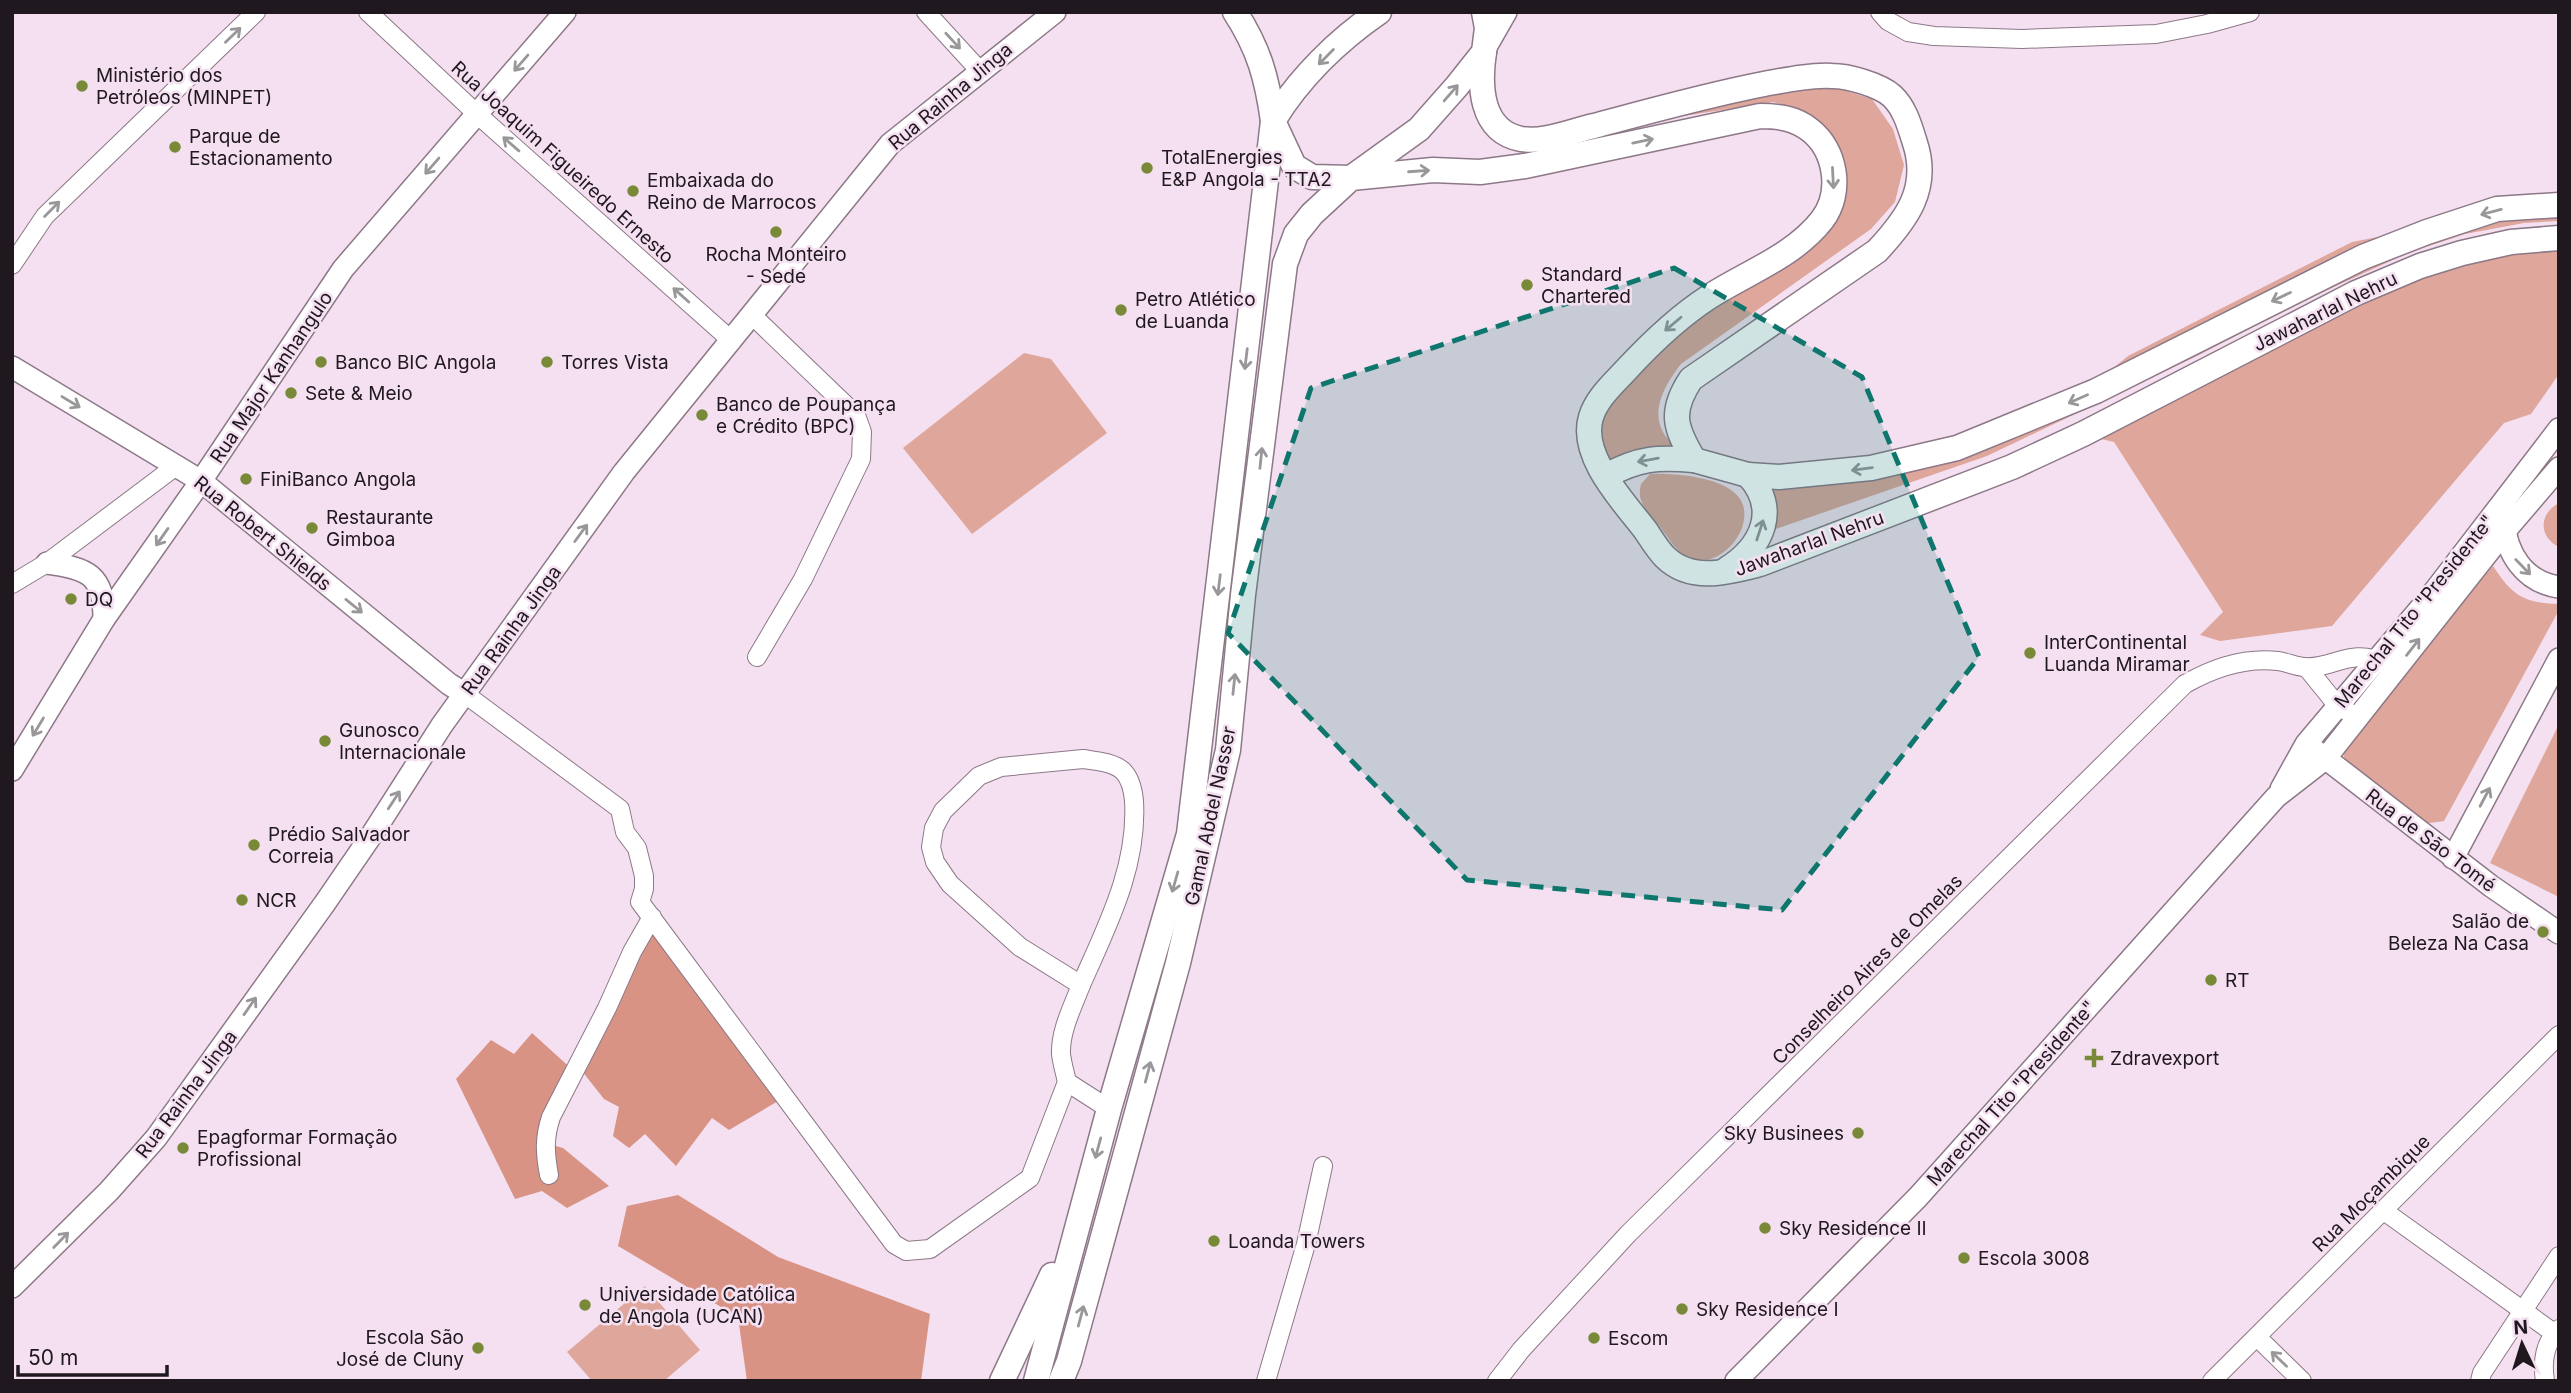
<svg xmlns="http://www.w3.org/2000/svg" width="2571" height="1393" viewBox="0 0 2571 1393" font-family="Inter,sans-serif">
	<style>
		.green { fill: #dfa69b }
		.forest { fill: #d89385 }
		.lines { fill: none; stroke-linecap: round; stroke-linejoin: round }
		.minor-casing { stroke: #8c7887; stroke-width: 20 }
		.tertiary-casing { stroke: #8c7887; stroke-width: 24 }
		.secondary-casing { stroke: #8c7887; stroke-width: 27 }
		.minor { stroke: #fff; stroke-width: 18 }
		.tertiary { stroke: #fff; stroke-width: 21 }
		.secondary { stroke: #fff; stroke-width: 24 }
		.oneway { stroke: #9a979a }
		.marked { fill: #0f766e; fill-opacity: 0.2; stroke: #0f766e; stroke-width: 5; stroke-dasharray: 14 9; stroke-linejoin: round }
		.poi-dot { fill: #788938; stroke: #f5e0f1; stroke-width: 2.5 }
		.labels { text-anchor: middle; stroke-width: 5; stroke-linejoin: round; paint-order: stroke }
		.poi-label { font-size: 19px; fill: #1f181e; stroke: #f5e0f1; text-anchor: start }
		.street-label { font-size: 19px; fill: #1f181e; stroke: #f5e0f1 }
	</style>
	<rect width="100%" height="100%" fill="#f5e0f1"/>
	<g class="green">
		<path d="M 1807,86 L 1836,88 L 1872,99 L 1893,129 L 1904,165 L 1895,202 L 1871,229 L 1681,364 C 1667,382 1650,409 1663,432 C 1666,438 1673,444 1677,450 L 1609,462 L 1599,445 L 1600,423 L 1626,383 L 1662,342 L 1838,204 L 1803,111 L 1773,102 L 1511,143 Z"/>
		<path d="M 2559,214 L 2559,221 L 2524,223 L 2465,234 L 2408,253 L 2303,301 L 2197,356 L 1987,456 L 1767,532 L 1757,482 L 1878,472 L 2440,234 L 2500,221 Z"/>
		<path d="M 2378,237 L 2107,373 L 2128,356 L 2352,242 Z"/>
		<path d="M 2559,248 L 2559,374 L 2531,414 L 2504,423 L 2332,626 L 2220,641 L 2200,635 L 2223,612 L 2114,442 L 2093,437 L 2340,306 L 2484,256 Z"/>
		<path d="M 1024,353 L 1051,359 L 1107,433 L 972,534 L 903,448 Z"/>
		<path d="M 1650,474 C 1675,473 1734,477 1743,505 C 1752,534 1716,571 1688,558 C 1679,554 1672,543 1666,535 C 1659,525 1645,512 1641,500 C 1639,496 1640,488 1641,484 Z"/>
		<path d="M 2559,503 L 2559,547 C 2538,537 2539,513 2559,503 Z"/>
		<path d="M 2493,566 C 2512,595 2523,603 2559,604 L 2559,610 L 2444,821 L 2423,824 L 2346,764 L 2341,745 Z"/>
		<path d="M 2559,724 L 2559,897 L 2490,863 Z"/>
		<path d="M 645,1286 L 700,1350 L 664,1381 L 592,1381 L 567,1352 Z"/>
	</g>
	<g class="forest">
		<path d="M 652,917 L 785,1097 L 729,1130 L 712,1118 L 676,1166 L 645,1134 L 629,1148 L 613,1136 L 619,1107 L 604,1099 L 578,1066 Z"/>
		<path d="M 532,1033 L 575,1072 L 545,1143 L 563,1148 L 609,1186 L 567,1208 L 542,1191 L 515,1199 L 456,1079 L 491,1040 L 514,1054 Z"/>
		<path d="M 678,1195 L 778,1257 L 930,1314 L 921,1381 L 747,1381 L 738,1317 L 618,1246 L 627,1206 Z"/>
	</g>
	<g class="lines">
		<g class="minor-casing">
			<g id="minor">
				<path d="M 368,12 L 477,114 L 732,341"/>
				<path d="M 926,12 L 979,70"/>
				<path d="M 1880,12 L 1888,21 L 1908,32 L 1934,36 L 2022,39 L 2156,34 L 2207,24 L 2250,12"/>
				<path d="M 12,265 L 45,216 L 256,12"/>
				<path d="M 753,316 L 856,415 L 862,432 L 861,459 L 803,579 L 757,657"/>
				<path d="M 12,584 L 47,563 L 176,466"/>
				<path d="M 2307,668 L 2337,705 L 2350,713"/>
				<path d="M 465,694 L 620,809 L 625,832 L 637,848 L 644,876 L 644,889 L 640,902 L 894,1244 L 906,1251 L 930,1249 L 1030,1178 L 1067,1082"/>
				<path d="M 1083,759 C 1096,761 1113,762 1123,771 C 1131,779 1133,790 1134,801 C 1138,867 1107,926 1081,985 L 1020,947 L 950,884 L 935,862 L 931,847 L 934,828 L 943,811 L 979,776 L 1001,767 Z"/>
				<path d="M 1081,985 C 1073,1006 1060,1031 1061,1054 C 1062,1063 1065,1073 1067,1082 L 1109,1109"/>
				<path d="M 549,1175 C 545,1153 544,1138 551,1117 L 607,1008 L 632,952 L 652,917"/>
				<path d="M 2384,1211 L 2554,1333"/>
				<path d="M 2257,1337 L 2302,1381"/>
				<path d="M 1266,1381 L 1306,1244 L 1323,1166"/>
				<path d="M 1497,1381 L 1521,1350 L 1628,1234 L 2185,684 C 2213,668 2245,657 2278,661 C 2287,662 2296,667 2305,667 C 2330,670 2354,646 2384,664"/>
				<path d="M 2212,1381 L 2559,1035"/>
				<path d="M 2480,1381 L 2482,1373 L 2559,1256"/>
				<path d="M 2545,1381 C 2542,1362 2544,1343 2559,1329"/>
			</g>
		</g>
		<g class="tertiary-casing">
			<g id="tertiary">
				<path d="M 1486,47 L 1506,12"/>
				<path d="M 12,367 L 201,481 L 449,684 L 465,694"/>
				<path d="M 2504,521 C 2506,553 2524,582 2559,587"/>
				<path d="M 47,563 C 87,568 104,574 104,619"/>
				<path d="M 2316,751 L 2491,886 L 2559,933"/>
				<path d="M 12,770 L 104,619 L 201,481 L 343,269 L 565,12"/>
				<path d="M 2281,789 L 2306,744 L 2430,597 L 2559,429"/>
				<path d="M 2453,858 L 2559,659"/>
				<path d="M 12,1287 L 109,1191 L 156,1138 L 325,903 L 373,833 L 442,725 L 624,472 L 890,144 L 1055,12"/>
				<path d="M 1736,1381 L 1918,1197 L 2276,797 L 2325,759 L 2505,531 L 2559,468"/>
			</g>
		</g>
		<g class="secondary-casing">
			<g id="secondary">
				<path d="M 1379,12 C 1338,40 1299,78 1273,121 L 1294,166 L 1312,177 L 1351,178 L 1419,129 L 1457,86 L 1484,52 L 1487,28 L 1484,12"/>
				<path d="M 1484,52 C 1479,85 1480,131 1521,139 C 1544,143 1572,131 1594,126 C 1650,111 1707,95 1764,84 C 1786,80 1809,75 1832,76 C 1848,76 1880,85 1892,96 C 1905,108 1910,127 1915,143 C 1930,189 1906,220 1877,251 L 1691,379 C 1669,412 1675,428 1694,460 L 1748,475 L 1779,477 L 1871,468 L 1957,448 L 2096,391 L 2363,257 L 2427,232 L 2497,209 L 2559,205"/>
				<path d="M 1606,476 C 1638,458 1658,457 1694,460"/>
				<path d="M 1727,569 C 1762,547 1780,509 1748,475"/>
				<path d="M 1002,1381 L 1052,1275"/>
				<path d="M 1036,1381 L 1109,1109 L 1189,834 L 1273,121 C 1267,78 1259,49 1235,12"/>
				<path d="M 1061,1381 L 1069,1361 L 1178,963 L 1228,750 L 1243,595 L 1285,264 L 1296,234 L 1312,214 L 1351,178 L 1433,170 L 1480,172 L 1525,166 L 1760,116 C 1778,116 1795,118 1810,130 C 1836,150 1843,193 1822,220 C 1794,256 1746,273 1709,297 C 1678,317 1651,343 1626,370 C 1613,384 1597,398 1591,417 C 1579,456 1624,502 1646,531 C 1652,540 1658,550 1665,557 C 1691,583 1729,572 1760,564 L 2012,467 L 2083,434 L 2356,293 L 2420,266 L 2462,253 L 2511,242 L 2559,238"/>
			</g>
		</g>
		<use href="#minor" class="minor"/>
		<use href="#tertiary" class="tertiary"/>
		<use href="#secondary" class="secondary"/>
	</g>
	<defs><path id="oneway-shaft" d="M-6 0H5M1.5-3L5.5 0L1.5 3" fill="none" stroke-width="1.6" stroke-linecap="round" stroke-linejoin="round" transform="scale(1.75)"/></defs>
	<g class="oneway">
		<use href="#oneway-shaft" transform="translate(233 35) rotate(-44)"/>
		<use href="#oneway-shaft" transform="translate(953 41) rotate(47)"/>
		<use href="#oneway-shaft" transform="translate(1326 57) rotate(135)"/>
		<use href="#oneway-shaft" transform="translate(521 63) rotate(131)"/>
		<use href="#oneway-shaft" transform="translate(1451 93) rotate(-49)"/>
		<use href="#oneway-shaft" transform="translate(1643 141) rotate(-12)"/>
		<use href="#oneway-shaft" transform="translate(511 144) rotate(-139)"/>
		<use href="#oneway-shaft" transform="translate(432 166) rotate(131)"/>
		<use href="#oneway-shaft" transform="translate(1419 171) rotate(-4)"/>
		<use href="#oneway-shaft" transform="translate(1833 178) rotate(87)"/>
		<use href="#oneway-shaft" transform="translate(52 209) rotate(-45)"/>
		<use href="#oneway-shaft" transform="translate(2491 212) rotate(165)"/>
		<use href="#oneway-shaft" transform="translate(681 295) rotate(-138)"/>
		<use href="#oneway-shaft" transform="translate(2281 297) rotate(154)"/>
		<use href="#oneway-shaft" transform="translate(1673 324) rotate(140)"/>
		<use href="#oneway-shaft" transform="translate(1246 359) rotate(97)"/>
		<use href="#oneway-shaft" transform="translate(2078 399) rotate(156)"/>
		<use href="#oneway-shaft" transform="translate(71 402) rotate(31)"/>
		<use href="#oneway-shaft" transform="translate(1261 458) rotate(-84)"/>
		<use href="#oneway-shaft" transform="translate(1648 460) rotate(170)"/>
		<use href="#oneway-shaft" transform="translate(1862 469) rotate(172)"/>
		<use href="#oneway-shaft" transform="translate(1760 530) rotate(-72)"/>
		<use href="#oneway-shaft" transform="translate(581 533) rotate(-54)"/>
		<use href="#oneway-shaft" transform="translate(162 537) rotate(125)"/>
		<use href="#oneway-shaft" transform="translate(2523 567) rotate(46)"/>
		<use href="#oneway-shaft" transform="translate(1219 585) rotate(97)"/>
		<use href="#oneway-shaft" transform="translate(354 606) rotate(39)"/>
		<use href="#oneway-shaft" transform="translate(2413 647) rotate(-52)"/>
		<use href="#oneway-shaft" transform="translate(1234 684) rotate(-84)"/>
		<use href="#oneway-shaft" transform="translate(38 727) rotate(121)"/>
		<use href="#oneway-shaft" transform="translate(2485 797) rotate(-62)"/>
		<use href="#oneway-shaft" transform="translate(394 800) rotate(-57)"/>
		<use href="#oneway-shaft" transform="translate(1175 882) rotate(106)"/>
		<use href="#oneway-shaft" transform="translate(250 1006) rotate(-55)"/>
		<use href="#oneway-shaft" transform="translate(1148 1072) rotate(-75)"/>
		<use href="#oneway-shaft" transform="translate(1098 1148) rotate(105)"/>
		<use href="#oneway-shaft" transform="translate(61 1240) rotate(-46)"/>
		<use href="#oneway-shaft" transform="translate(1081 1316) rotate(-75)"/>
		<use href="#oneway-shaft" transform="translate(2279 1359) rotate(-136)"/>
	</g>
	<path class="marked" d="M 1674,268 L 1862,377 L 1979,657 L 1782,910 L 1467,880 L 1228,633 L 1311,388 Z"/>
	<g class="poi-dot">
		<circle cx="82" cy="86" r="7"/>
		<circle cx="175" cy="147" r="7"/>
		<circle cx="1147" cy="168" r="7"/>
		<circle cx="633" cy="191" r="7"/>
		<circle cx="776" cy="232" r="7"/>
		<circle cx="1527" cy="285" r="7"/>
		<circle cx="1121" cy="310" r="7"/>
		<circle cx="321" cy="362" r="7"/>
		<circle cx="547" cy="362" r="7"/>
		<circle cx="291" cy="393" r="7"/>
		<circle cx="702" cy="415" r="7"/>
		<circle cx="246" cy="479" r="7"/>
		<circle cx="312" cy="528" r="7"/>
		<circle cx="71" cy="599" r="7"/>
		<circle cx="2030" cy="653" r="7"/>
		<circle cx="325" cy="741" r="7"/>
		<circle cx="254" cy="845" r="7"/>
		<circle cx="242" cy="900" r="7"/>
		<circle cx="2543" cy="932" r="7"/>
		<circle cx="2211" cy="980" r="7"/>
		<path d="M2090.5 1047.5h7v7h7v7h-7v7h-7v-7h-7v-7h7z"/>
		<circle cx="1858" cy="1133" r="7"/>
		<circle cx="183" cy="1148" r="7"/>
		<circle cx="1765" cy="1228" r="7"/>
		<circle cx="1214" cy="1241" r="7"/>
		<circle cx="1964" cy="1258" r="7"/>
		<circle cx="585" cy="1305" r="7"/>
		<circle cx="1682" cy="1309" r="7"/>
		<circle cx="1594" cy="1338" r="7"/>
		<circle cx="478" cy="1348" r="7"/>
	</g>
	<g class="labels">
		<g class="poi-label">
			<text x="96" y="82">Ministério dos<tspan x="96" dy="22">Petróleos (MINPET)</tspan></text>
			<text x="189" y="143">Parque de<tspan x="189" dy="22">Estacionamento</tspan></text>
			<text x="1161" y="164">TotalEnergies<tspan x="1161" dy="22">E&amp;P Angola - TTA2</tspan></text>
			<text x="647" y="187">Embaixada do<tspan x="647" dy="22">Reino de Marrocos</tspan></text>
			<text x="776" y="261" text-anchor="middle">Rocha Monteiro<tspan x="776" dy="22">- Sede</tspan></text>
			<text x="1541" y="281">Standard<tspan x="1541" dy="22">Chartered</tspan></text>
			<text x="1135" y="306">Petro Atlético<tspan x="1135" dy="22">de Luanda</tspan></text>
			<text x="335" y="369">Banco BIC Angola</text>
			<text x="561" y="369">Torres Vista</text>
			<text x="305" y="400">Sete &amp; Meio</text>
			<text x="716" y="411">Banco de Poupança<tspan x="716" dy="22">e Crédito (BPC)</tspan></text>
			<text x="260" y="486">FiniBanco Angola</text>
			<text x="326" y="524">Restaurante<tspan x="326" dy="22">Gimboa</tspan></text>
			<text x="85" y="606">DQ</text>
			<text x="2044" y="649">InterContinental<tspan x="2044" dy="22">Luanda Miramar</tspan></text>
			<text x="339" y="737">Gunosco<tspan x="339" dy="22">Internacionale</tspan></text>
			<text x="268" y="841">Prédio Salvador<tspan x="268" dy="22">Correia</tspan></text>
			<text x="256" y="907">NCR</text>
			<text x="2529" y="928" text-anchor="end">Salão de<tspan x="2529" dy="22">Beleza Na Casa</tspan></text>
			<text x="2225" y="987">RT</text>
			<text x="2110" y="1065">Zdravexport</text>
			<text x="1844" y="1140" text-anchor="end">Sky Businees</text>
			<text x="197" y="1144">Epagformar Formação<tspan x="197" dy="22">Profissional</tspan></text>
			<text x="1779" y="1235">Sky Residence II</text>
			<text x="1228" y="1248">Loanda Towers</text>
			<text x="1978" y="1265">Escola 3008</text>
			<text x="599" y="1301">Universidade Católica<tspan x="599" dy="22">de Angola (UCAN)</tspan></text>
			<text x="1696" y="1316">Sky Residence I</text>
			<text x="464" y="1344" text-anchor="end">Escola São<tspan x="464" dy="22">José de Cluny</tspan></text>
			<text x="1608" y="1345">Escom</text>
		</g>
		<g class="street-label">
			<text transform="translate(950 96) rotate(-40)" y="7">Rua Rainha Jinga</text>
			<text transform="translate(563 162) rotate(42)" y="7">Rua Joaquim Figueiredo Ernesto</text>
			<text transform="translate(2325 311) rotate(-26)" y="7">Jawaharlal Nehru</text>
			<text transform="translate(271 377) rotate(-56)" y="7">Rua Major Kanhangulo</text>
			<text transform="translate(263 533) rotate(39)" y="7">Rua Robert Shields</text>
			<text transform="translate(1809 543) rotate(-20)" y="7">Jawaharlal Nehru</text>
			<text transform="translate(2414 611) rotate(-51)" y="7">Marechal Tito "Presidente"</text>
			<text transform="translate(511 630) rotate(-54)" y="7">Rua Rainha Jinga</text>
			<text transform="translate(1210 816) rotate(-78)" y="7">Gamal Abdel Nasser</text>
			<text transform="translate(2431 840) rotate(37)" y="7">Rua de São Tomé</text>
			<text transform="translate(1867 969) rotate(-45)" y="7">Conselheiro Aires de Omelas</text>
			<text transform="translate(2011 1093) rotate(-48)" y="7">Marechal Tito "Presidente"</text>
			<text transform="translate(186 1094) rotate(-53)" y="7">Rua Rainha Jinga</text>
			<text transform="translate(2371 1193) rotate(-45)" y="7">Rua Moçambique</text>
		</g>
	</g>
	<rect width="2571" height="1393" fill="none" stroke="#1f181e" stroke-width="28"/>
	<g transform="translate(2522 1344) rotate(356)" stroke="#f5e0f1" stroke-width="5" paint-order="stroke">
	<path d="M0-5L12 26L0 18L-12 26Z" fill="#1f181e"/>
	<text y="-10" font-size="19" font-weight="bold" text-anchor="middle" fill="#1f181e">N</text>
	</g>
	<path d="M18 1365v10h149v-10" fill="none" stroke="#1f181e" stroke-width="3.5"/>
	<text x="28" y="1365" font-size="21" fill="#1f181e" stroke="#f5e0f1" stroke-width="5" paint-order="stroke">50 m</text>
</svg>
